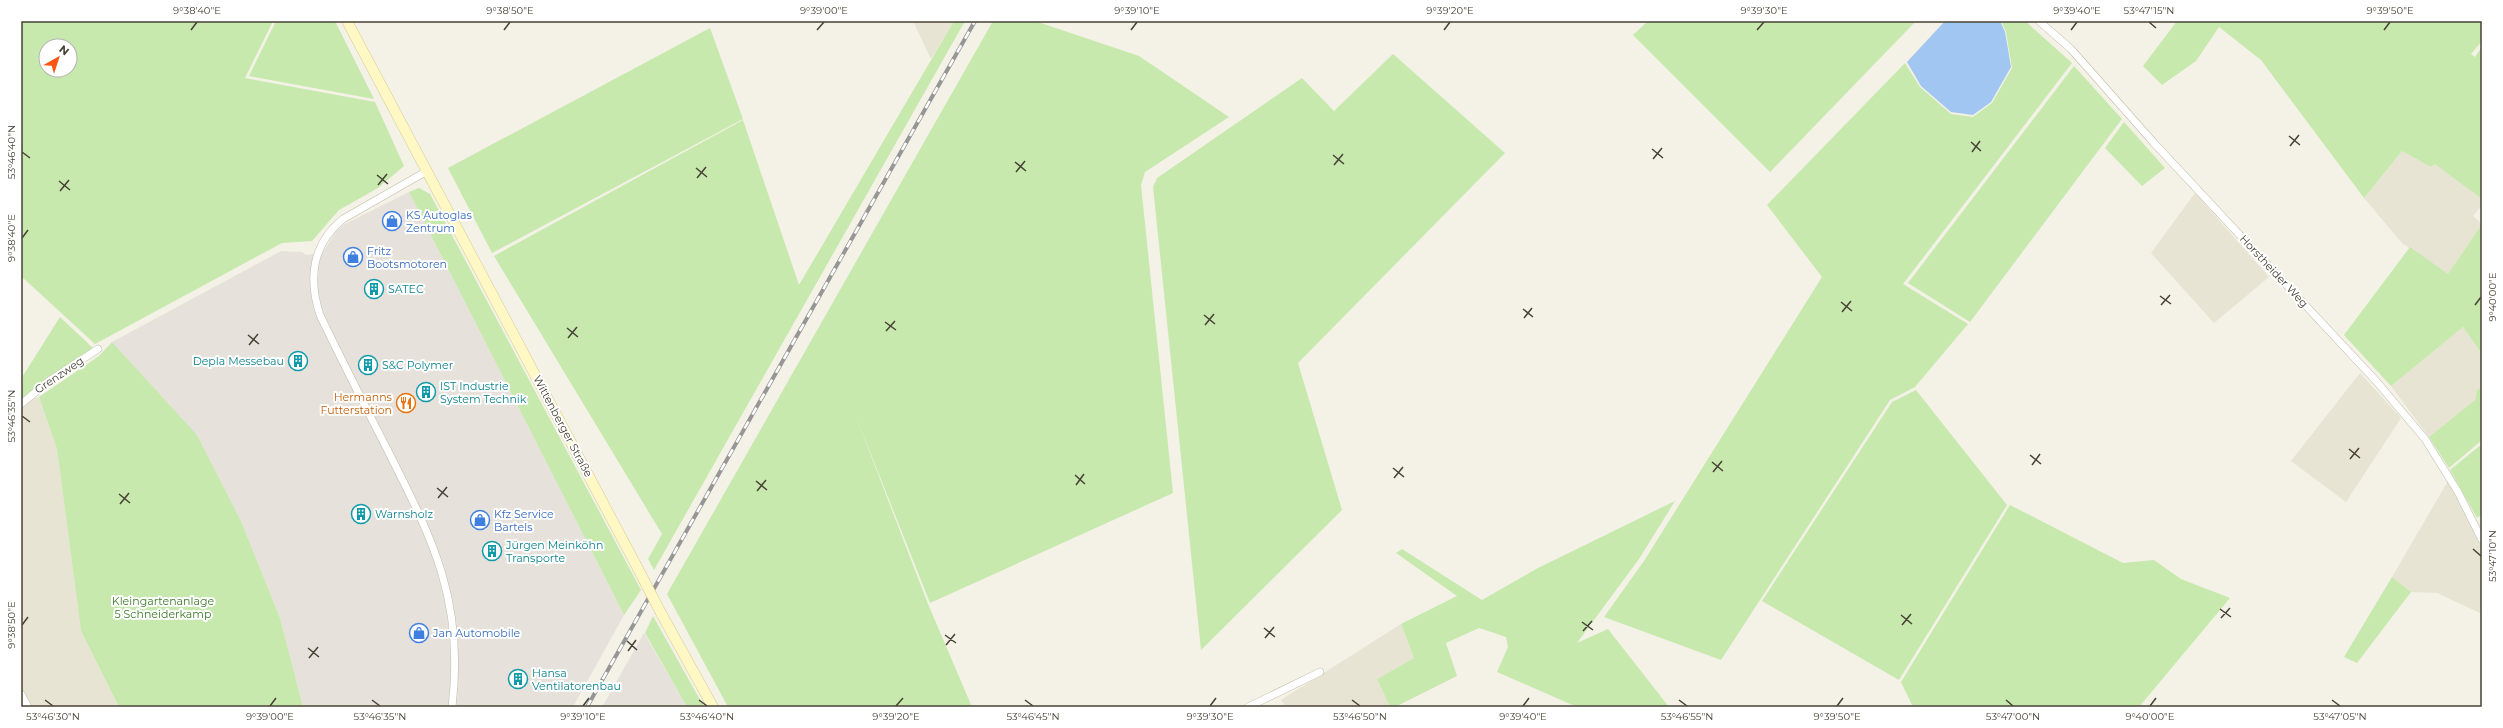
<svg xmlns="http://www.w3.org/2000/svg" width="2503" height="728" viewBox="0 0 2503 728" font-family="Montserrat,sans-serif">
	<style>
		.residential { fill: #e8e4d4 }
		.industrial { fill: #e6e2db }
		.green { fill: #c7e9ae; fill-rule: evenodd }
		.water { fill: #a1c6f2 }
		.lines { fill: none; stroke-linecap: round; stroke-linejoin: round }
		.street-casing { stroke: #bfbaa9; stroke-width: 8 }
		.secondary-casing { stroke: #d5cc95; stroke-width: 11 }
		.street { stroke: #fff; stroke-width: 7 }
		.secondary { stroke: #fff8c5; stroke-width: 10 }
		.rail-casing { stroke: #969696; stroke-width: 4 }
		.rail { stroke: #fff; stroke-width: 2.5; stroke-dasharray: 8; stroke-linecap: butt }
		.secondary-bridge-casing { stroke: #d5cc95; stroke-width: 11; stroke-linecap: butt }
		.secondary-bridge { stroke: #fff8c5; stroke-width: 10 }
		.ticks { fill: none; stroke: #474235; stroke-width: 1.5 }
		.labels { text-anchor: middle; stroke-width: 4; stroke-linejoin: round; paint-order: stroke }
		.shop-label { font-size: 11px; fill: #366cbe; stroke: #fff; text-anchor: start }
		.street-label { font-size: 11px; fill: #474235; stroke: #fff }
		.culture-label { font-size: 11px; fill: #0d838f; stroke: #fff; text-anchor: start }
		.food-label { font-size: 11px; fill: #c56008; stroke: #fff; text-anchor: end }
		.park-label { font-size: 11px; fill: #3c7a27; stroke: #fff }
		.neatline { fill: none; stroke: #474235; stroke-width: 1.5 }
		.ticks-label { font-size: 10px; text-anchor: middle; fill: #474235 }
	</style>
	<rect width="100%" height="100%" fill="#f4f1e6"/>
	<g class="residential">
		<path d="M 913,21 L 954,21 L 931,59 Z"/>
		<path d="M 2402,151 L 2431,167 L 2435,163 L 2482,199 L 2482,205 L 2473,216 L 2482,224 L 2448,274 L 2402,243 L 2364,198 Z"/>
		<path d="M 2195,193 L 2269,277 L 2214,323 L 2151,253 Z"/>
		<path d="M 2463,327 L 2482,354 L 2482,387 L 2477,390 L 2475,400 L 2429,437 L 2391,386 Z"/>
		<path d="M 2360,373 L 2401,418 L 2346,502 L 2291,461 Z"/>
		<path d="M 39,397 L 57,449 L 81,631 L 119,707 L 21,707 L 21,403 Z"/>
		<path d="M 2448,481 L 2482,549 L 2482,614 L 2437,593 L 2411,592 L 2392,577 Z"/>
		<path d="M 1401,624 L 1414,658 L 1377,679 L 1390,707 L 1286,707 L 1281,700 Z"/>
	</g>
	<g class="industrial">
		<path d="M 409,192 L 624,615 L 573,707 L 303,707 L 280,618 L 241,521 L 197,436 L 112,342 L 281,251 L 302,252 L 307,255 L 323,252 L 336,231 L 345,224 Z"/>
		<path d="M 644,633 L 687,707 L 602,707 Z"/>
	</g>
	<g class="green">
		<path d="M 21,21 L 273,21 L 245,78 L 375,102 L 404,166 L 378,188 L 339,210 L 312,241 L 282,243 L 95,344 L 21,276 ZM 46,46 L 70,46 L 70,70 L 46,70 Z"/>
		<path d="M 276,21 L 335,21 L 374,99 L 249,76 Z"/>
		<path d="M 954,21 L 965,21 L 654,570 L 648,559 L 662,534 L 494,256 L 743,120 L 799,285 Z"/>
		<path d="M 993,21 L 1035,21 L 1139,56 L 1229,117 L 1145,172 L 1141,185 L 1173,493 L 930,603 L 855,414 L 928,604 L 972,707 L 728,707 L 667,594 Z"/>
		<path d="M 1648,21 L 1916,21 L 1770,172 L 1633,35 Z"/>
		<path d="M 2001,21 L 2025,21 L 2072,63 L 1903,284 L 1968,324 L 1915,387 L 1890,400 L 1721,660 L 1604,617 L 1644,561 L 1822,277 L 1767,205 L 1905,63 L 1920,87 L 1951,114 L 1973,117 L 1992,103 L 2012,68 L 2006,32 Z"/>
		<path d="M 2177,21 L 2482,21 L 2482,41 L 2471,54 L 2475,57 L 2482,47 L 2482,199 L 2435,164 L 2431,167 L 2402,151 L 2364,198 L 2261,60 L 2219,27 L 2196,61 L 2162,85 L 2143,66 Z"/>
		<path d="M 710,28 L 743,119 L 492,253 L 448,168 Z"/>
		<path d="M 1393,54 L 1505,153 L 1298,363 L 1342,510 L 1201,650 L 1153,187 L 1157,178 L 1302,78 L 1334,111 Z"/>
		<path d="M 2074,66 L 2122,119 L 1970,322 L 1908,283 Z"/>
		<path d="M 2124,122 L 2165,168 L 2142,186 L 2105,148 Z"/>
		<path d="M 419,188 L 430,194 L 641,590 L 624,615 L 409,192 Z"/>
		<path d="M 2482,224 L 2482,354 L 2463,327 L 2391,386 L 2344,335 L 2410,247 L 2448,274 Z"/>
		<path d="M 60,317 L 94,349 L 21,401 L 21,379 Z"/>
		<path d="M 112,342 L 197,435 L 241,521 L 280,618 L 303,707 L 119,707 L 81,631 L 57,449 L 39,397 L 99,356 Z"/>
		<path d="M 2482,387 L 2482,440 L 2449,468 L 2429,437 L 2475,400 L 2477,390 Z"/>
		<path d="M 1916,390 L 2007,505 L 1899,680 L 1762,601 L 1892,402 Z"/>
		<path d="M 2482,444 L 2482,514 L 2477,518 L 2450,470 Z"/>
		<path d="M 1675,501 L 1639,559 L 1577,643 L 1608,629 L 1669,707 L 1577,707 L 1497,672 L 1508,647 L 1506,637 L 1479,628 L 1446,643 L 1457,676 L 1395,707 L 1390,707 L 1377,679 L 1414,658 L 1401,624 L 1457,596 L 1396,553 L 1402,549 L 1482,600 L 1536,569 Z"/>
		<path d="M 2010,505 L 2123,563 L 2154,560 L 2181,579 L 2230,598 L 2139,707 L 1913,707 L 1901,682 Z"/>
		<path d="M 2392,577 L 2411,592 L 2357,663 L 2344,657 Z"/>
		<path d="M 653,616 L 704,707 L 687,707 L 645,633 Z"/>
	</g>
	<path class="water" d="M 1945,21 L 2000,21 L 2005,32 L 2011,67 L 1991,102 L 1973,115 L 1951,112 L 1921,86 L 1907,62 Z"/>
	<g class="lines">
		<g class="street-casing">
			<g id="street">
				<path d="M 2039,21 L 2071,49 L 2154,143 L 2377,382 L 2425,439 L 2458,492 L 2482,540"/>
				<path d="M 427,171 L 343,219 C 312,244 308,279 320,315 C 341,359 363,402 385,445 C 432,538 465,600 452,707"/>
				<path d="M 21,404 L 49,381 L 98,349"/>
				<path d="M 21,694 L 28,707"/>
				<path d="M 1248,707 L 1320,672"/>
			</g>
		</g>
		<g class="secondary-casing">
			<g id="secondary">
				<path d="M 347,21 L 635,563"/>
				<path d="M 661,613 L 713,707"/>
			</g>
		</g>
		<use href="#street" class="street"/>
		<use href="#secondary" class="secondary"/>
		<g class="rail-casing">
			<path id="rail" d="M 587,707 L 975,21"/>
		</g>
		<use href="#rail" class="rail"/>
		<g class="secondary-bridge-casing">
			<path id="secondary-bridge" d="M 635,563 L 661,613"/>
		</g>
		<use href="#secondary-bridge" class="secondary-bridge"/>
	</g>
	<path class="ticks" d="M 2149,22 L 2156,28M 191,30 L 197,22M 504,30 L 510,22M 817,30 L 824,22M 1131,30 L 1137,22M 1444,30 L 1450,22M 1757,30 L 1764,22M 2071,30 L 2077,22M 2384,30 L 2390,22M 2289,136 L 2300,145M 1971,142 L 1981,151M 2290,146 L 2299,135M 1652,149 L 1663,158M 22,152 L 30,158M 1972,152 L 1980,141M 1333,155 L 1344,164M 1653,159 L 1662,148M 1015,162 L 1026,171M 1334,165 L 1343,154M 696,168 L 707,177M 1016,172 L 1025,161M 377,175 L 388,184M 697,178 L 706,167M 59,181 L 70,190M 378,185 L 387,174M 60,191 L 69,180M 22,238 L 28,230M 2160,296 L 2171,304M 1841,302 L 1852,311M 2161,305 L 2170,295M 2475,305 L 2481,297M 1523,309 L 1533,317M 1842,312 L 1851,301M 1204,315 L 1215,324M 1524,318 L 1532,308M 885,322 L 896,330M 1205,325 L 1214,314M 567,328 L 578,337M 886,331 L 895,321M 248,335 L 259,344M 568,338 L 577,327M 249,345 L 258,334M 22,416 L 30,422M 2349,449 L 2360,458M 2030,455 L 2041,464M 2350,459 L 2359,448M 1712,462 L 1723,471M 2032,465 L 2040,454M 1393,468 L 1404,477M 1713,472 L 1722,461M 1075,475 L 1085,484M 1394,478 L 1403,467M 756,481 L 767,490M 1076,485 L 1084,474M 437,488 L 448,497M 757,491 L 766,480M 119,494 L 130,503M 438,498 L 447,487M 120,504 L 129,493M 2473,549 L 2481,556M 2220,609 L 2231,617M 1901,615 L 1912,624M 2221,618 L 2230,608M 1582,622 L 1593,630M 22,625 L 28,617M 1902,625 L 1911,614M 1264,628 L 1275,637M 1583,631 L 1592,621M 945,635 L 956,643M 1265,638 L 1274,627M 627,641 L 637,650M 946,645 L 955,634M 308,648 L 319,657M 628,651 L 636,640M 309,658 L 318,647M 45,700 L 53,706M 372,700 L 380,706M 699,700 L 707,706M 1025,700 L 1033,706M 1352,700 L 1360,706M 1679,700 L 1687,706M 2006,700 L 2013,706M 2332,700 L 2340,706M 270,706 L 276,698M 583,706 L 589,698M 896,706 L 903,698M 1210,706 L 1216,698M 1523,706 L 1529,698M 1837,706 L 1843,698M 2150,706 L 2156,698"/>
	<defs>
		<g id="shop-ring" transform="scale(1)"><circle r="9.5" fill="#fff" stroke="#3f7fe0" stroke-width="1.5"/><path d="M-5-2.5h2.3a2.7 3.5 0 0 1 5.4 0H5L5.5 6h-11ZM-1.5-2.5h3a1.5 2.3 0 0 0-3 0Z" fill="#3f7fe0"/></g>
		<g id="building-ring" transform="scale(1)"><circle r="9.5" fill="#fff" stroke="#0f9aa8" stroke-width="1.5"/><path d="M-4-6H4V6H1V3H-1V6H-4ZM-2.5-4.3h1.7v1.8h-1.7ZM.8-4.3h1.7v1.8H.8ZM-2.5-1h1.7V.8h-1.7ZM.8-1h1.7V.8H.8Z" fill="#0f9aa8"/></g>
		<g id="restaurant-ring" transform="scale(1)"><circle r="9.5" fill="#fff" stroke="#e8710a" stroke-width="1.5"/><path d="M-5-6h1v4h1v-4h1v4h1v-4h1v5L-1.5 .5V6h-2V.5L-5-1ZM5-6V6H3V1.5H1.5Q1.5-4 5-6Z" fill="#e8710a"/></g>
	</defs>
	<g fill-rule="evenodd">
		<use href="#shop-ring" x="392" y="221"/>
		<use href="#shop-ring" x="353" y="257"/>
		<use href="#building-ring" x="374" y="289"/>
		<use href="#building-ring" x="298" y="361"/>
		<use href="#building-ring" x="368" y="365"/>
		<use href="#building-ring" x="426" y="392"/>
		<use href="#restaurant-ring" x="406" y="403"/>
		<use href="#building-ring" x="361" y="514"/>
		<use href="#shop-ring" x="480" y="520"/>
		<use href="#building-ring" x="492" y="551"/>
		<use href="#shop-ring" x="419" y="633"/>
		<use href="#building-ring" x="518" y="679"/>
	</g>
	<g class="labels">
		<g class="shop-label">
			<text x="406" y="219">KS Autoglas<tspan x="406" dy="13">Zentrum</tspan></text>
			<text x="367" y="255">Fritz<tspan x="367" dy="13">Bootsmotoren</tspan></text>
			<text x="494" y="518">Kfz Service<tspan x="494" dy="13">Bartels</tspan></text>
			<text x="433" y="637">Jan Automobile</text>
		</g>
		<g class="street-label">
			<text transform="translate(2274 271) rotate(47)" y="4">Horstheider Weg</text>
			<text transform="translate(59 375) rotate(-34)" y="4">Grenzweg</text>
			<text transform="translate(563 426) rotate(62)" y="4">Wittenberger Straße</text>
		</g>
		<g class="culture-label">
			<text x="388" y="293">SATEC</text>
			<text x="284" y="365" text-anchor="end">Depla Messebau</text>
			<text x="382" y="369">S&amp;C Polymer</text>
			<text x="440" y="390">IST Industrie<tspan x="440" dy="13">System Technik</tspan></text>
			<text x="375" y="518">Warnsholz</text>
			<text x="506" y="549">Jürgen Meinköhn<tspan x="506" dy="13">Transporte</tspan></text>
			<text x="532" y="677">Hansa<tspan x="532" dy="13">Ventilatorenbau</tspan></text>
		</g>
		<g class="food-label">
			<text x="392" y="401">Hermanns<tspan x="392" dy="13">Futterstation</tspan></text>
		</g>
		<g class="park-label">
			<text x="163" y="605">Kleingartenanlage<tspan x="163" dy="13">5 Schneiderkamp</tspan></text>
		</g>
	</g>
	<rect width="2503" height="728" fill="none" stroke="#ffffff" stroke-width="44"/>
	<g transform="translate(58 58) rotate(39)"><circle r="19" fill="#ffffff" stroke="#b5b3ae"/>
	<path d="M0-3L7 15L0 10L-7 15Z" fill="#ff5412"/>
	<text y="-6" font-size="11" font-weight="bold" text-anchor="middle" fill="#474235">N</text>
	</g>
	<rect x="22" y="22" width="2459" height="684" class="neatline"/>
	<g class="ticks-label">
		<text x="197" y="14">9°38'40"E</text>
		<text x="510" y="14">9°38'50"E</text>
		<text x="824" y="14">9°39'00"E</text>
		<text x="1137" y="14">9°39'10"E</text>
		<text x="1450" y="14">9°39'20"E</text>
		<text x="1764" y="14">9°39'30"E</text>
		<text x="2077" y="14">9°39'40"E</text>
		<text x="2149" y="14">53°47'15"N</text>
		<text x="2390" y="14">9°39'50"E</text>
		<text transform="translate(11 152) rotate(-90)" y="4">53°46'40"N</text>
		<text transform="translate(11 238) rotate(-90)" y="4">9°38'40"E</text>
		<text transform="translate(2492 297) rotate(-90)" y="4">9°40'00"E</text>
		<text transform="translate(11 416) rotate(-90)" y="4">53°46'35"N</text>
		<text transform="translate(2492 556) rotate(-90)" y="4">53°47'10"N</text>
		<text transform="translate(11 625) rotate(-90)" y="4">9°38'50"E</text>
		<text x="53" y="720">53°46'30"N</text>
		<text x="270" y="720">9°39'00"E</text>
		<text x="380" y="720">53°46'35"N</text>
		<text x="583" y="720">9°39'10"E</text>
		<text x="707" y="720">53°46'40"N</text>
		<text x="896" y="720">9°39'20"E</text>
		<text x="1033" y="720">53°46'45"N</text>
		<text x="1210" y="720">9°39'30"E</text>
		<text x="1360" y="720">53°46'50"N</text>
		<text x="1523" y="720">9°39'40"E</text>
		<text x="1687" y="720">53°46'55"N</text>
		<text x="1837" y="720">9°39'50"E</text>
		<text x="2013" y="720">53°47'00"N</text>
		<text x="2150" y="720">9°40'00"E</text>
		<text x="2340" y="720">53°47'05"N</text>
	</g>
</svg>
